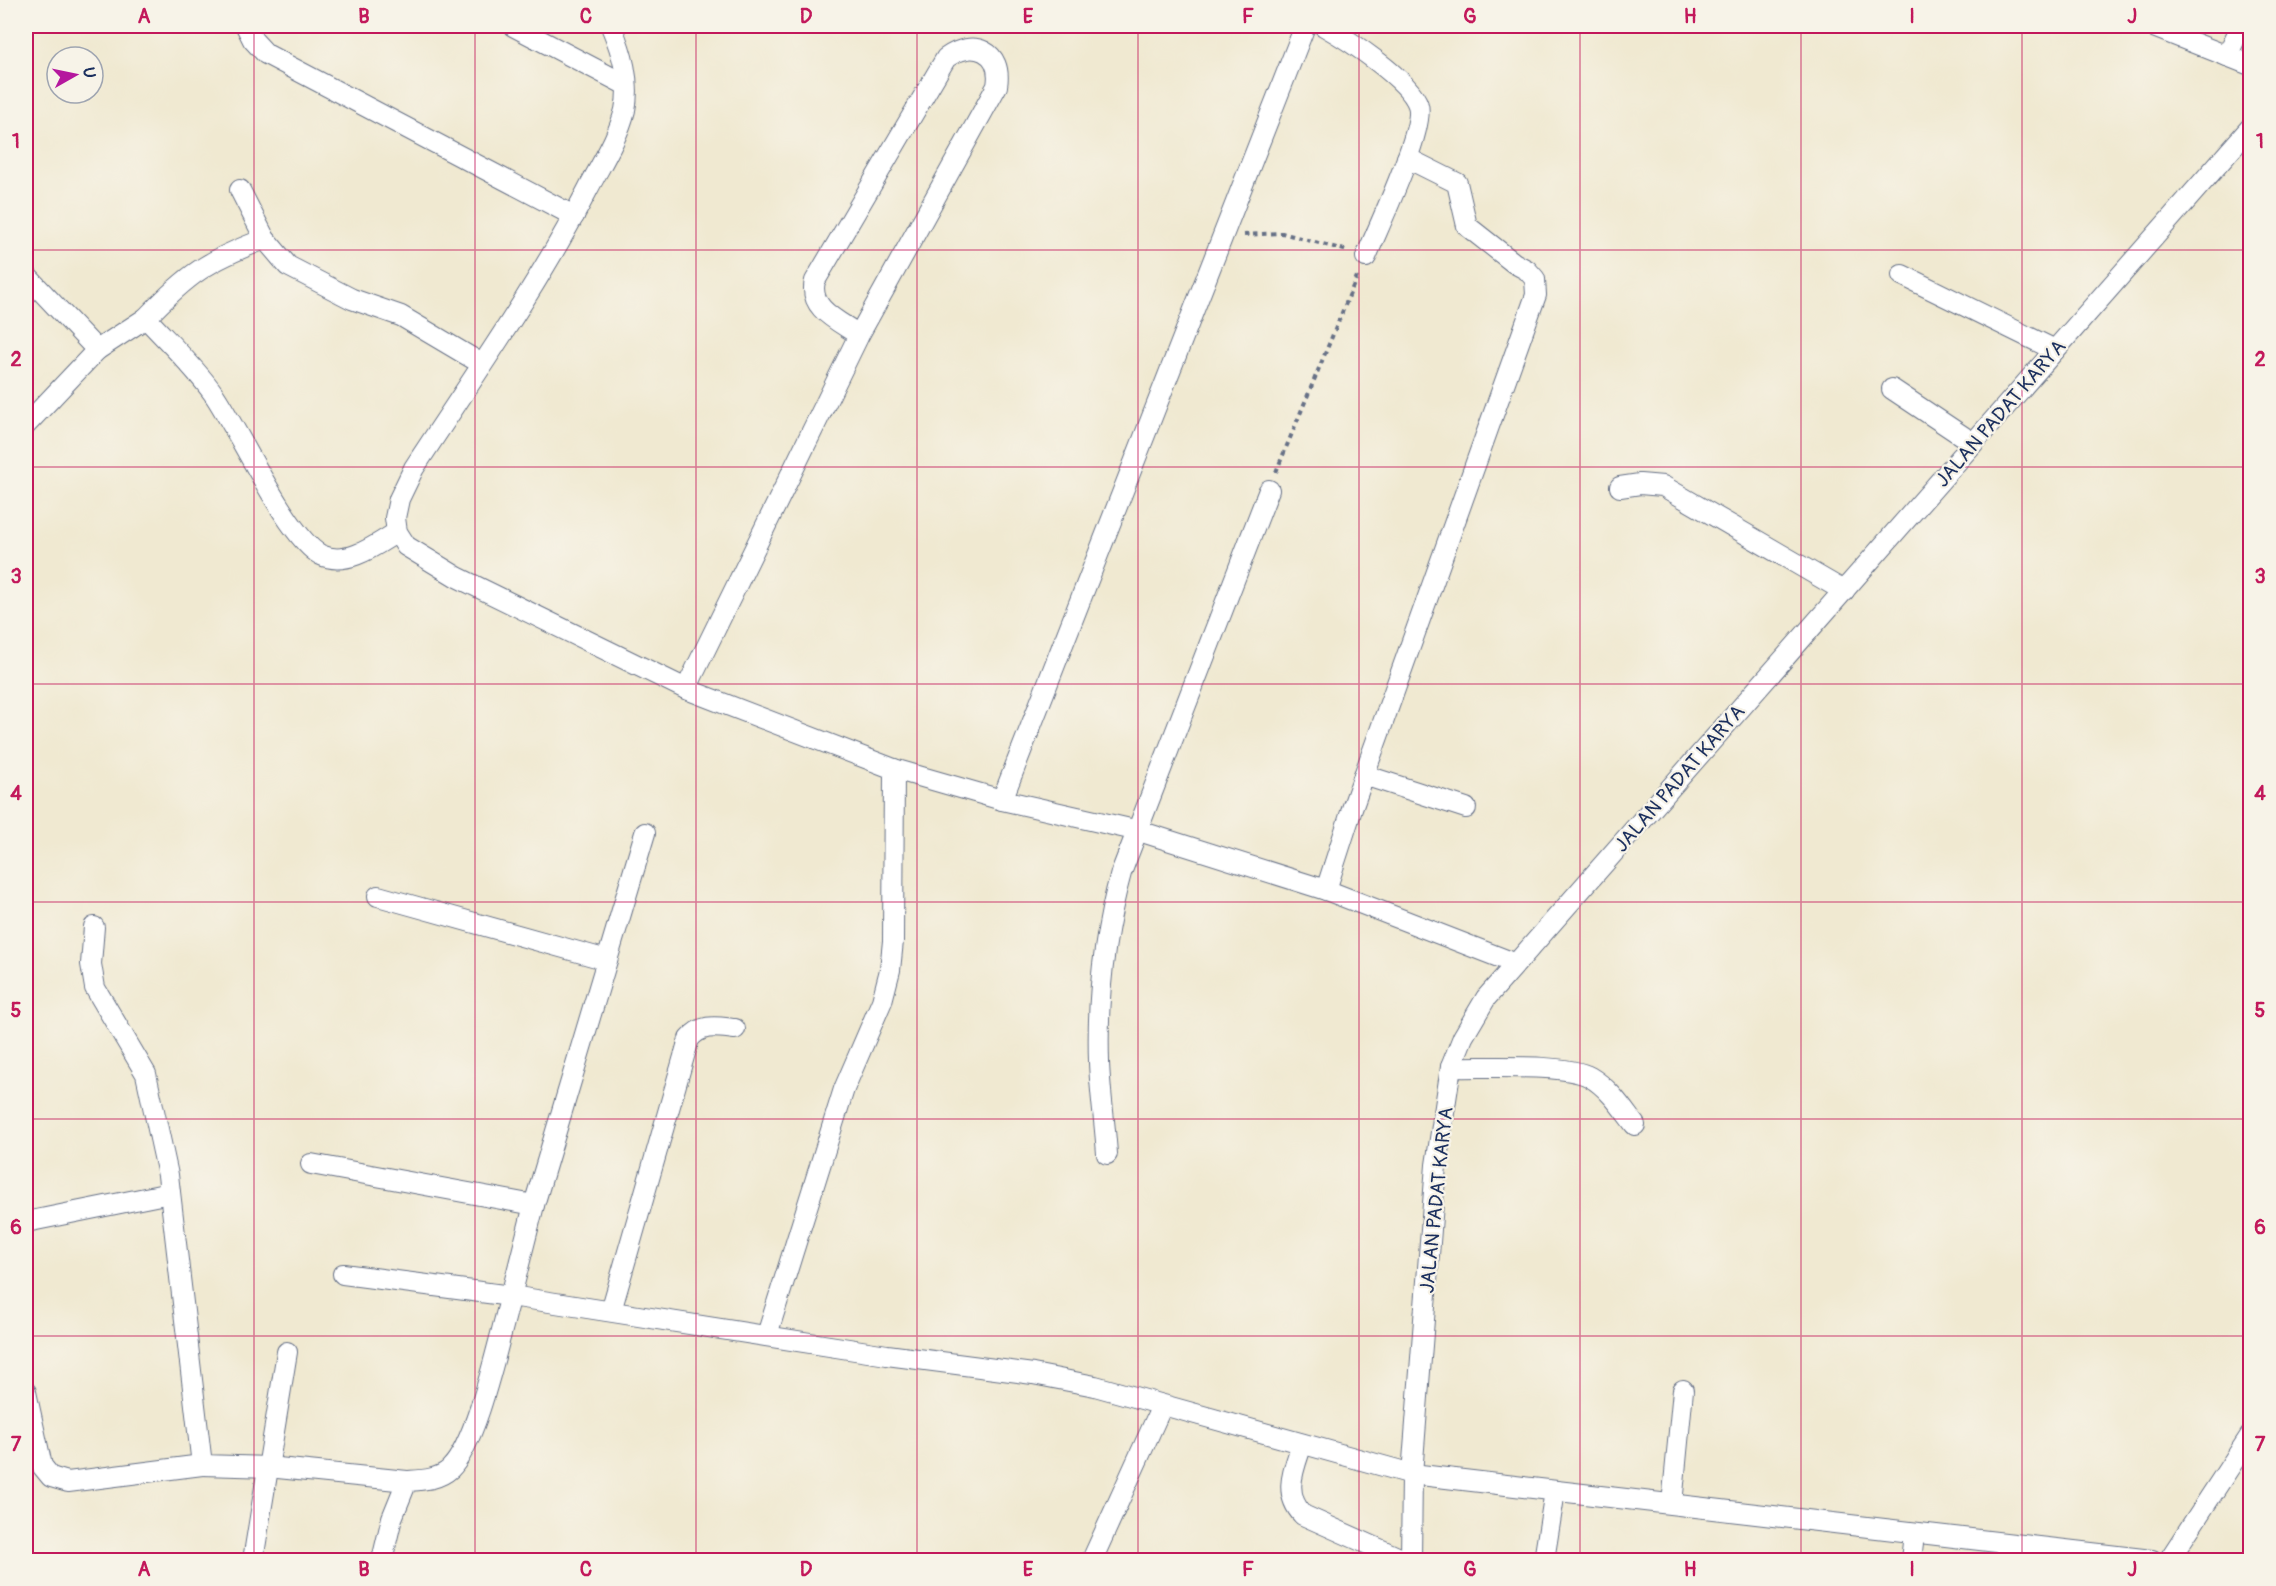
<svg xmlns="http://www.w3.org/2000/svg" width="2276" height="1586" viewBox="0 0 2276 1586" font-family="Pangolin,sans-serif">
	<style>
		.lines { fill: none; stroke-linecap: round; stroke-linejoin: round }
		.minor-casing { stroke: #667086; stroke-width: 22 }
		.path { stroke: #667086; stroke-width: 4; stroke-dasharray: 4.5 4.5; stroke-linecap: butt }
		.minor { stroke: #fff; stroke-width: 20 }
		.grid { fill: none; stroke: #c2185b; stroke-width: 1.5; stroke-opacity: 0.55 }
		.labels { text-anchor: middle; stroke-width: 4.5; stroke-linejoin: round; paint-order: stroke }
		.street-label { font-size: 20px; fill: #1b2f5e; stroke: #f7f3e8 }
		.neatline { fill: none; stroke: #c2185b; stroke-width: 2 }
		.grid-label { font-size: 20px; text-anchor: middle; font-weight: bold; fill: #c2185b }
	</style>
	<rect width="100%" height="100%" fill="#f7f3e8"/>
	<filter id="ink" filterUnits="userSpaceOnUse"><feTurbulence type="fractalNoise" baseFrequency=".0167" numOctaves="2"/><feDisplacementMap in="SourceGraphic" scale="12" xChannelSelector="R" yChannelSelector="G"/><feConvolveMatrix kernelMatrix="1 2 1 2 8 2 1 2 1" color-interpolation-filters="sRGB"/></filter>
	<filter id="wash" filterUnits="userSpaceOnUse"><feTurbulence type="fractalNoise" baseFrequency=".008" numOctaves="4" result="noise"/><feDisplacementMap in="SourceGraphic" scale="24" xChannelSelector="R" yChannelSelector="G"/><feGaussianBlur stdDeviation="1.35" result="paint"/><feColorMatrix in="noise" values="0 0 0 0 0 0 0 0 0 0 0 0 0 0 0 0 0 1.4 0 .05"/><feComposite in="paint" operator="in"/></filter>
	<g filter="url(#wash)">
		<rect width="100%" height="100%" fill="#f0e9d1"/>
	</g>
	<g filter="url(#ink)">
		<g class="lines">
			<g class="minor-casing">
				<g id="minor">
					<path d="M 246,26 L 253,40 L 266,54 L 574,216"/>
					<path d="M 513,26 L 626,85"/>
					<path d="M 611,26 C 622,52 631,81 625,110 C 618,138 601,164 588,189 C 538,286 474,376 414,468 L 399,499 L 395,518 L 397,532 L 406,546 L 457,577 L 686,689 L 894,769 L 893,941 L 890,970 L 882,1001 L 844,1089 L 767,1335"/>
					<path d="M 1324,26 C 1347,39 1410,80 1418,105 C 1426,128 1377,230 1366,257"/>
					<path d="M 2151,26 L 2250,65"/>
					<path d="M 2227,56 L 2241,26"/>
					<path d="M 240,190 L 265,239 L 288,266 L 352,299 L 401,316 L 482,364"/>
					<path d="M 26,275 L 97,350 L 146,318 C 168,342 194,366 213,393 C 237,427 289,540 321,555 C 347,567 376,545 397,532"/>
					<path d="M 1902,275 L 2055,350"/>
					<path d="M 146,318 C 188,274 208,260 265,239"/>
					<path d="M 1892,389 L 1973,443"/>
					<path d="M 26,425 L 97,350"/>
					<path d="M 1620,487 L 1640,484 L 1663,486 L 1844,591"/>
					<path d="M 686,689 L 859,335 L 997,86 C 1003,51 973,38 946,58 L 815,281 C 808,309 839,321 859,335"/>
					<path d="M 894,769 L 1002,800 L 1139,831 L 1326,890 L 1514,963"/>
					<path d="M 1364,775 L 1466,808"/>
					<path d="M 1002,800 L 1305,26"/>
					<path d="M 1326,890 L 1352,809 L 1536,295 L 1535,279 L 1527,270 L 1514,263 L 1467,226 L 1457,183 L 1407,158"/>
					<path d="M 378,896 L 607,960"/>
					<path d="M 94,927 L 91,964 L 95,988 L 146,1074 L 168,1175 L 202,1465 L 268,1467 L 407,1481"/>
					<path d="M 1451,1067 C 1483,1068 1565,1063 1590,1077 C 1609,1088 1622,1108 1635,1125"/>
					<path d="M 1107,1154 C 1105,1123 1100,1092 1099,1062 C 1097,998 1104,934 1121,873 L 1269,490"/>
					<path d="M 311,1164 L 534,1205"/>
					<path d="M 26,1222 L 170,1193"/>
					<path d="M 343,1274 L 511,1296 L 534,1205 L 645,833"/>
					<path d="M 611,1311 L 689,1039 C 702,1023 717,1027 735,1029"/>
					<path d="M 26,1392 L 42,1466 L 51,1477 L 68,1482 L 202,1465"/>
					<path d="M 1302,1444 C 1294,1469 1282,1493 1303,1515 L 1404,1560"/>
					<path d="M 1672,1504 L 1683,1390"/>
					<path d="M 253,1560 L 287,1352"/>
					<path d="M 382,1560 L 392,1518 L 407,1481 C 422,1480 438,1480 450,1469 C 478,1442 499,1337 511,1296 L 887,1355 L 1033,1374 L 1095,1386 L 1412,1474 L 2152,1560"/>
					<path d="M 1092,1560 L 1162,1406"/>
					<path d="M 1411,1560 L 1412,1474 L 1436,1165 L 1451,1067 L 1463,1037 L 1486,998 L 2250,128"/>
					<path d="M 1544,1560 L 1555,1491"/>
					<path d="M 1911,1560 L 1914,1534"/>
					<path d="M 2169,1560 L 2250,1436"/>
				</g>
			</g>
			<g class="path">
				<path d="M 1244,235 L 1282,233 L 1348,251"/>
				<path d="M 1276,472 L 1358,274"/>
			</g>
			<use href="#minor" class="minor"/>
		</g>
	</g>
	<path class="grid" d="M 254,26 L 254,1560M 475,26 L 475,1560M 696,26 L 696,1560M 917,26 L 917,1560M 1138,26 L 1138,1560M 1359,26 L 1359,1560M 1580,26 L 1580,1560M 1801,26 L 1801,1560M 2022,26 L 2022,1560M 26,250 L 2250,250M 26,467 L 2250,467M 26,684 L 2250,684M 26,902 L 2250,902M 26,1119 L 2250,1119M 26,1336 L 2250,1336"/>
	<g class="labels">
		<g class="street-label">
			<text transform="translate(2000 413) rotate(-49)" y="7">JALAN PADAT KARYA</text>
			<text transform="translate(1679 778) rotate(-49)" y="7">JALAN PADAT KARYA</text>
			<text transform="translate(1436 1200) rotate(-84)" y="7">JALAN PADAT KARYA</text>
		</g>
	</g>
	<rect width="2276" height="1586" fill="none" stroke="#f7f3e8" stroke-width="66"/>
	<g transform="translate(75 75) rotate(81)"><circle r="28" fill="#f7f3e8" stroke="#9fa5b1" stroke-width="1.5"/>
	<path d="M0-4.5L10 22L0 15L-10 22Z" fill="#b5179e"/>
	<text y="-9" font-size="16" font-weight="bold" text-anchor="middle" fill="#1b2f5e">U</text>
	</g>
	<rect x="33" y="33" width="2210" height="1520" class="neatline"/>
	<g class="grid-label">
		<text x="144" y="23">A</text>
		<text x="364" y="23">B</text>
		<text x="586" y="23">C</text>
		<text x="806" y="23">D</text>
		<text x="1028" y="23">E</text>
		<text x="1248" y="23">F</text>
		<text x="1470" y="23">G</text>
		<text x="1690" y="23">H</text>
		<text x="1912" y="23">I</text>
		<text x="2132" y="23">J</text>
		<text x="16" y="148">1</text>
		<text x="2260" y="148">1</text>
		<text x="16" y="366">2</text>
		<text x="2260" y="366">2</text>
		<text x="16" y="583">3</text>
		<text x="2260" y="583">3</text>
		<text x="16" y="800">4</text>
		<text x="2260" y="800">4</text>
		<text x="16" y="1017">5</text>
		<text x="2260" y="1017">5</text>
		<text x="16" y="1234">6</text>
		<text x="2260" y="1234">6</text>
		<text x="16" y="1451">7</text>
		<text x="2260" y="1451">7</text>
		<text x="144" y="1576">A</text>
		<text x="364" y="1576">B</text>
		<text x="586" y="1576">C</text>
		<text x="806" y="1576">D</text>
		<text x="1028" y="1576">E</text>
		<text x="1248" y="1576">F</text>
		<text x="1470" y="1576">G</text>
		<text x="1690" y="1576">H</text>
		<text x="1912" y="1576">I</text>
		<text x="2132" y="1576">J</text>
	</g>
</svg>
